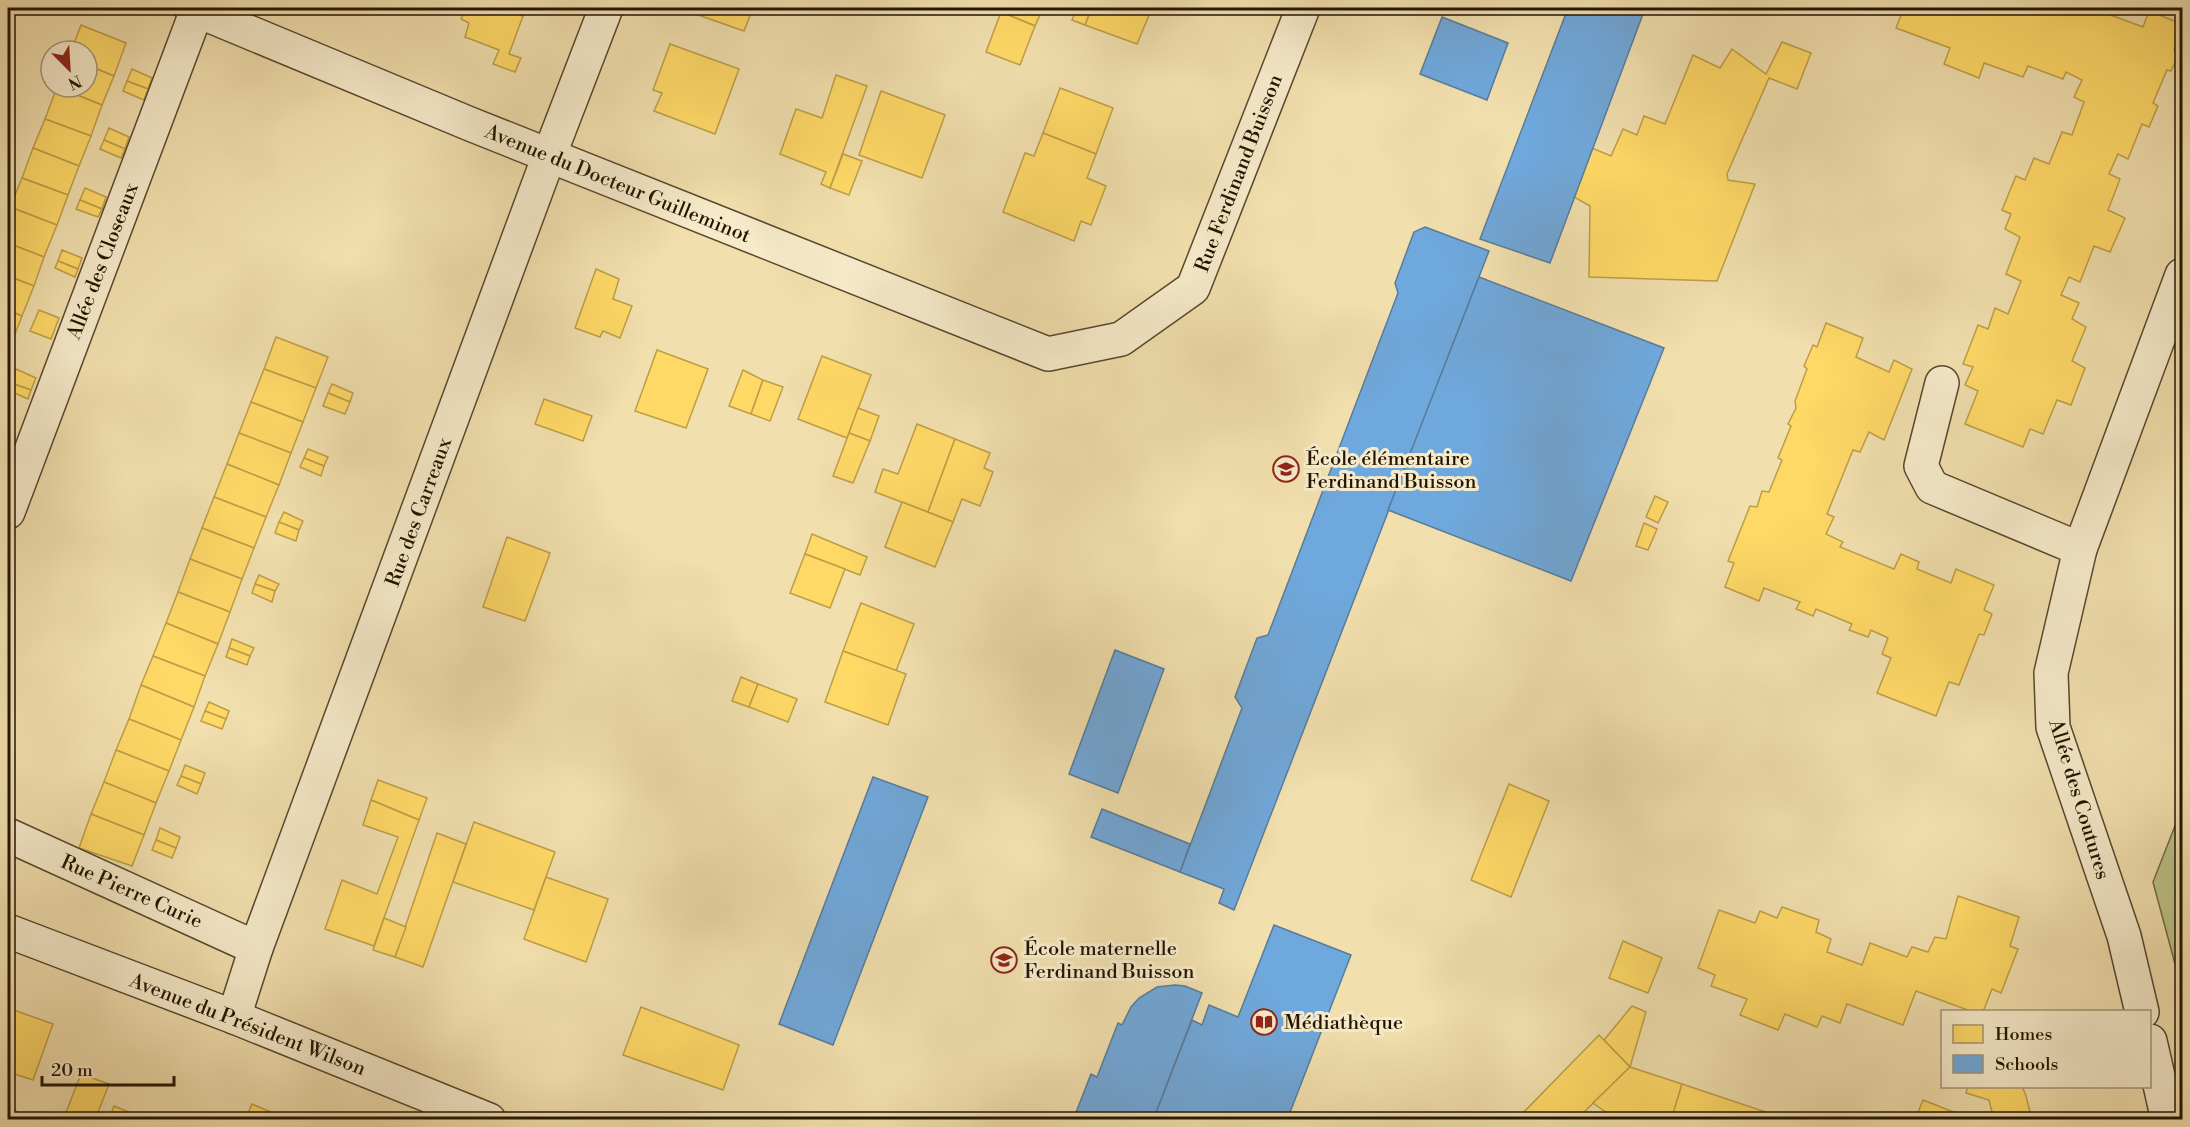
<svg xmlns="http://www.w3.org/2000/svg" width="2190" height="1127" viewBox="0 0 2190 1127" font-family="'Libre Bodoni',serif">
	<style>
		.green { fill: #bdc188; stroke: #706b45; stroke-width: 1.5 }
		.homes { fill: #ffd966; stroke: #bd9e48; stroke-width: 1.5 }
		.schools { fill: #6fa8dc; stroke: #587c9b; stroke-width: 1.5 }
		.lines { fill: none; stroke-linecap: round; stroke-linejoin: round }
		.minor-casing { stroke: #56482d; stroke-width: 36 }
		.minor { stroke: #f6eaca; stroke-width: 33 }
		.labels { text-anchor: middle; stroke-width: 6; stroke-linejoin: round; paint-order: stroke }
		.street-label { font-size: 20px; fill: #221502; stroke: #f6eaca }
		.poi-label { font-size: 20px; fill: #221502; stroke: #f6eaca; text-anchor: start }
	</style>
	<rect width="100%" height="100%" fill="#f1dfad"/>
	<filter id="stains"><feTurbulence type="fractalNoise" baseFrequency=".00333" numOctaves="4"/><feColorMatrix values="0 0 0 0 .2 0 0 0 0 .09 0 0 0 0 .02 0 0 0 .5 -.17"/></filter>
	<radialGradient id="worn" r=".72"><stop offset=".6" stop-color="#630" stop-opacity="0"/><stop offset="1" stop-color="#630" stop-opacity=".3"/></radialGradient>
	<path class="green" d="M 2182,808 L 2182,990 L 2153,882 Z"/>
	<g class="homes">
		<path d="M 466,8 L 500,8 L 523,16 L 509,54 L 521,58 L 515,72 L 493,64 L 499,50 L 465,37 L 469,23 L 461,19 Z"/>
		<path d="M 500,8 L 527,8 L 523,16 Z"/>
		<path d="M 685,8 L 753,8 L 744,31 L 684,10 Z"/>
		<path d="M 1003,8 L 1043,8 L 1035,26 L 1001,12 Z"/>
		<path d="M 1077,8 L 1092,8 L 1085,25 L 1072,20 Z"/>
		<path d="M 1092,8 L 1152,8 L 1137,44 L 1085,25 Z"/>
		<path d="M 1904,8 L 2048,8 L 2067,15 L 2070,8 L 2079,8 L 2089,12 L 2091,8 L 2111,8 L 2108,14 L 2143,27 L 2149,11 L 2182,24 L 2174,50 L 2180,51 L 2171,71 L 2167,70 L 2153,103 L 2158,106 L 2149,127 L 2142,124 L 2128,159 L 2118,154 L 2109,174 L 2120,179 L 2108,210 L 2125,218 L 2110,252 L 2094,246 L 2080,282 L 2069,277 L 2061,295 L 2079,303 L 2072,319 L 2086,327 L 2072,361 L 2085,368 L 2071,405 L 2057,400 L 2043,434 L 2030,429 L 2023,447 L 1965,424 L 1978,391 L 1965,385 L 1973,367 L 1963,364 L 1978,325 L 1988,329 L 1995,308 L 2008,314 L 2021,281 L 2006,274 L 2020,237 L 2005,229 L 2011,214 L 2002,210 L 2016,176 L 2025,180 L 2034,158 L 2049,164 L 2062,132 L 2072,135 L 2084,102 L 2074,97 L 2082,80 L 2066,72 L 2063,79 L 2028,66 L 2023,77 L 1984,63 L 1979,78 L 1944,64 L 1950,48 L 1896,28 Z"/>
		<path d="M 1001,12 L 1035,26 L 1020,65 L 986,52 Z"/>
		<path d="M 81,25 L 126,43 L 114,76 L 87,65 L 87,51 L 71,51 Z"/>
		<path d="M 1782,42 L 1811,53 L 1797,89 L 1769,78 L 1727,174 L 1728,180 L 1755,184 L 1717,281 L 1589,277 L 1590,206 L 1574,197 L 1592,148 L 1611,156 L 1623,129 L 1637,135 L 1644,116 L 1665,124 L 1693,55 L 1720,68 L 1732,49 L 1766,74 Z"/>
		<path d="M 670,44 L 739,69 L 715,134 L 654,111 L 662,93 L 653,90 Z"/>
		<path d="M 87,65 L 114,76 L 102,105 L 57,87 L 87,87 Z"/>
		<path d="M 132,69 L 152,78 L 148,89 L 127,81 Z"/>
		<path d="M 836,75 L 867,86 L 830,188 L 821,184 L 826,172 L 780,154 L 796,109 L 822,118 Z"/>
		<path d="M 127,81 L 148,89 L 144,100 L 123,91 Z"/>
		<path d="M 57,87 L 102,105 L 91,136 L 45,119 Z"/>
		<path d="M 1060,88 L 1113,108 L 1096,154 L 1043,133 Z"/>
		<path d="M 881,91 L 945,115 L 922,178 L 859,155 Z"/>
		<path d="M 45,119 L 91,136 L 79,166 L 33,148 Z"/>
		<path d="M 109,128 L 129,137 L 125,149 L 104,140 Z"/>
		<path d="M 1043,133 L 1096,154 L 1087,178 L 1106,186 L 1091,225 L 1081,221 L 1074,241 L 1003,212 L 1025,153 L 1034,156 Z"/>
		<path d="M 104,140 L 125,149 L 121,158 L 100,149 Z"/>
		<path d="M 33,148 L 79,166 L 68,195 L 22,178 Z"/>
		<path d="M 843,154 L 862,161 L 849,195 L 830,188 Z"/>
		<path d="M 22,178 L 68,195 L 57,225 L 10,207 Z"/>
		<path d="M 85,188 L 106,197 L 102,209 L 80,200 Z"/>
		<path d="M 80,200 L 102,209 L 98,217 L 76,209 Z"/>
		<path d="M 10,207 L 57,225 L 44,257 L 8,243 L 8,214 Z"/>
		<path d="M 8,243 L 44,257 L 34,286 L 8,276 Z"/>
		<path d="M 62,250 L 82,258 L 78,269 L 58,261 Z"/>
		<path d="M 58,261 L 78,269 L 75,277 L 55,268 Z"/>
		<path d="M 596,269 L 619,279 L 613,299 L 632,306 L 620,338 L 603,331 L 600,337 L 575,328 Z"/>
		<path d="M 8,276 L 34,286 L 22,316 L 8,310 Z"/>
		<path d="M 8,310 L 22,316 L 10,347 L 8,346 Z"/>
		<path d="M 39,310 L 59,318 L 51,339 L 30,331 Z"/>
		<path d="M 1826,323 L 1863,338 L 1856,357 L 1889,372 L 1894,360 L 1912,369 L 1884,440 L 1869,432 L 1860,452 L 1853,450 L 1827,514 L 1834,517 L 1826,534 L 1843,542 L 1840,547 L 1894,569 L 1901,554 L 1919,562 L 1917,569 L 1951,583 L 1956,569 L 1994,585 L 1984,610 L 1992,614 L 1984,635 L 1979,634 L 1959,685 L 1949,682 L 1936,716 L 1877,693 L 1891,658 L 1882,654 L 1888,638 L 1871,630 L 1868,637 L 1849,630 L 1852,624 L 1816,609 L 1813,616 L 1796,609 L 1800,602 L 1764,588 L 1759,601 L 1725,587 L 1734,563 L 1728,561 L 1750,506 L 1757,507 L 1762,491 L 1769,492 L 1782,460 L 1778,458 L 1791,426 L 1788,424 L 1796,408 L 1795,401 L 1807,369 L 1804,366 L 1813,345 L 1817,347 Z"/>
		<path d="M 276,337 L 328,357 L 316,388 L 264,369 Z"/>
		<path d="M 657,350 L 708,369 L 686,428 L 635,411 Z"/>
		<path d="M 822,356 L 871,375 L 847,438 L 798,419 Z"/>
		<path d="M 16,369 L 36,378 L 31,390 L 11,383 Z"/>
		<path d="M 264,369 L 316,388 L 303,422 L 251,402 Z"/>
		<path d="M 743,370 L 763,380 L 751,414 L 729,406 Z"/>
		<path d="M 763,380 L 783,387 L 770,421 L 751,414 Z"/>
		<path d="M 11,383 L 31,390 L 28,399 L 8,390 Z"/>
		<path d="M 332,384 L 353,393 L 350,402 L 328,393 Z"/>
		<path d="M 328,393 L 350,402 L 345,414 L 323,406 Z"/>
		<path d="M 544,399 L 592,416 L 583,441 L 535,424 Z"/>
		<path d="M 251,402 L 303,422 L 291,453 L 239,433 Z"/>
		<path d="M 858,408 L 879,416 L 870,441 L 849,433 Z"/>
		<path d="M 917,424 L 955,439 L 928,512 L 875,492 L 883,469 L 898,474 Z"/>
		<path d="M 239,433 L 291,453 L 279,485 L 227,464 Z"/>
		<path d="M 849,433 L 870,441 L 853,483 L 833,476 Z"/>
		<path d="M 955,439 L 990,453 L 984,468 L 993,472 L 980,506 L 962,499 L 953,522 L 928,512 Z"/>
		<path d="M 308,449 L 328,457 L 324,466 L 304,458 Z"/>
		<path d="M 304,458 L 324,466 L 321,476 L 300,467 Z"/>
		<path d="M 227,464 L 279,485 L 266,517 L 214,497 Z"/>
		<path d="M 1655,496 L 1668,502 L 1658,523 L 1646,517 Z"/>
		<path d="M 214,497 L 266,517 L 254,548 L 202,528 Z"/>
		<path d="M 902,502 L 953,522 L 935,567 L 885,547 Z"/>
		<path d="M 284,512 L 303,521 L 299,530 L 279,522 Z"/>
		<path d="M 279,522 L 299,530 L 296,541 L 275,533 Z"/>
		<path d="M 1644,523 L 1657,529 L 1648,550 L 1636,546 Z"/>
		<path d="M 202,528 L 254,548 L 242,579 L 190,559 Z"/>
		<path d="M 812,534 L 867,557 L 860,575 L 805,554 Z"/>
		<path d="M 507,537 L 550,553 L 525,621 L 483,607 Z"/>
		<path d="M 805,554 L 845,569 L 830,608 L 790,593 Z"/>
		<path d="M 190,559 L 242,579 L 230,612 L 178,592 Z"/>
		<path d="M 259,575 L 279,584 L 275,591 L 255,584 Z"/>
		<path d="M 255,584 L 275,591 L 272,602 L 252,593 Z"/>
		<path d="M 178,592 L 230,612 L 218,644 L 166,623 Z"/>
		<path d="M 861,603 L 914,624 L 896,671 L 843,651 Z"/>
		<path d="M 166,623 L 218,644 L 205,676 L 153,656 Z"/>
		<path d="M 232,639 L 254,648 L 250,656 L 229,648 Z"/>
		<path d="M 229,648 L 250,656 L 247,665 L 226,657 Z"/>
		<path d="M 843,651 L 906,674 L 888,725 L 825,702 Z"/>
		<path d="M 153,656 L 205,676 L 194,707 L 141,685 Z"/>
		<path d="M 741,677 L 758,684 L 749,707 L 732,701 Z"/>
		<path d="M 758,684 L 797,699 L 788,722 L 749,707 Z"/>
		<path d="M 141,685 L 194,707 L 181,740 L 129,719 Z"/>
		<path d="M 209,702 L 229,711 L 226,719 L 205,711 Z"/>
		<path d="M 205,711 L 226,719 L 222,729 L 201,721 Z"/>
		<path d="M 129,719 L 181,740 L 169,771 L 116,750 Z"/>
		<path d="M 116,750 L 169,771 L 156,803 L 104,782 Z"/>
		<path d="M 185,765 L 205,773 L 201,784 L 181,776 Z"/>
		<path d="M 181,776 L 201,784 L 197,794 L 177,785 Z"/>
		<path d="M 378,780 L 427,798 L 419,820 L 371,800 Z"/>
		<path d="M 104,782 L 156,803 L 144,835 L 91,814 Z"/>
		<path d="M 1509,784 L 1549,801 L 1511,897 L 1471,880 Z"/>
		<path d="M 371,800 L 419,820 L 374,946 L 325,929 L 342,880 L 377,894 L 398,837 L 363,825 Z"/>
		<path d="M 91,814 L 144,835 L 132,866 L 79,848 Z"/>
		<path d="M 474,822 L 555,852 L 534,910 L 453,882 Z"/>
		<path d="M 160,828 L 180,837 L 176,848 L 156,840 Z"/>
		<path d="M 437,833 L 466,844 L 423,967 L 395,957 Z"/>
		<path d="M 156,840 L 176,848 L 172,858 L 152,850 Z"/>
		<path d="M 8,870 L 13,873 L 10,886 L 8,885 Z"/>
		<path d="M 546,877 L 608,899 L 586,962 L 524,939 Z"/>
		<path d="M 1958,896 L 2019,917 L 2010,946 L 2018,949 L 2001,993 L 1992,989 L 1983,1012 L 1973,1012 L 1916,991 L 1903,1025 L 1847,1004 L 1840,1023 L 1822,1016 L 1817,1027 L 1785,1014 L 1778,1030 L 1740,1015 L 1747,999 L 1711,986 L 1715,975 L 1698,968 L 1719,910 L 1755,923 L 1760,911 L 1777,918 L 1782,907 L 1819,920 L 1816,932 L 1831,939 L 1827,952 L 1862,965 L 1870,943 L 1907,957 L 1912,947 L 1928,952 L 1935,937 L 1946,939 Z"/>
		<path d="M 384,918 L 406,927 L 395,957 L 373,950 Z"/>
		<path d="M 1623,941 L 1662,958 L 1648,993 L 1609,978 Z"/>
		<path d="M 1632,1006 L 1646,1012 L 1630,1067 L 1604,1040 Z"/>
		<path d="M 641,1007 L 739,1045 L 723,1090 L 623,1055 Z"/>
		<path d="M 8,1008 L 53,1024 L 33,1080 L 8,1072 Z"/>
		<path d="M 1599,1035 L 1630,1067 L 1576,1120 L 1516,1120 Z"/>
		<path d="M 1630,1067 L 1682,1084 L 1672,1120 L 1617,1120 L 1593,1103 Z"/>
		<path d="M 81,1074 L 109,1084 L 95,1120 L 63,1120 Z"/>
		<path d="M 1682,1084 L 1784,1118 L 1783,1120 L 1680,1120 L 1672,1117 Z"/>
		<path d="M 1968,1086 L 2022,1086 L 2026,1096 L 2032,1120 L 1994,1120 L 1989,1100 L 1966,1093 Z"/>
		<path d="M 1923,1100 L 1956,1113 L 1954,1120 L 1915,1120 Z"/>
		<path d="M 252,1104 L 280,1116 L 278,1120 L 245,1120 Z"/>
		<path d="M 114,1106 L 148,1120 L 109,1120 Z"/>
		<path d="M 11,1109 L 29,1117 L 28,1120 L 8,1120 Z"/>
	</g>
	<g class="schools">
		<path d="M 1568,8 L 1626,8 L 1643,14 L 1550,263 L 1480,239 Z"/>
		<path d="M 1442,17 L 1508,43 L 1487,100 L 1420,74 Z"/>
		<path d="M 1425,227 L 1489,251 L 1234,910 L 1219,903 L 1224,889 L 1180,872 L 1242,708 L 1235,697 L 1257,638 L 1268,635 L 1398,293 L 1395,283 L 1414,232 Z"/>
		<path d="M 1479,277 L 1664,348 L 1571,581 L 1388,510 Z"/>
		<path d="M 1115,650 L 1164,669 L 1118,793 L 1069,774 Z"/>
		<path d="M 873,777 L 928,797 L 833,1045 L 779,1024 Z"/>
		<path d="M 1102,809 L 1190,844 L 1180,872 L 1091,837 Z"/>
		<path d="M 1274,925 L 1351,955 L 1287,1120 L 1153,1120 L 1192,1020 L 1202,1025 L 1209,1005 L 1238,1017 Z"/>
		<path d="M 1175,985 L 1185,986 L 1202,993 L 1153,1120 L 1073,1120 L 1091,1074 L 1097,1077 L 1118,1023 L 1122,1025 L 1131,1007 L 1139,998 L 1157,987 Z"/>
	</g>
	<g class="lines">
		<g class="minor-casing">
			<g id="minor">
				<path d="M 191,8 L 470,124 L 1048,354 L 1121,339 L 1193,288 L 1303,8"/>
				<path d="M 1942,383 L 1921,466 L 1932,487 L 2080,549"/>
				<path d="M 8,512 L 197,10"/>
				<path d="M 8,835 L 256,948"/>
				<path d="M 8,931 L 234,1017 L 489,1120"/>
				<path d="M 2142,1012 L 2124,936 L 2053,727 L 2051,673 L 2080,549 L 2182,275"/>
				<path d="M 234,1017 L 256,948 L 549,156 L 606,8"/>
				<path d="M 2150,1041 L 2168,1120"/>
			</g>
		</g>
		<use href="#minor" class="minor"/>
	</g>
	<defs>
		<g id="school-ring" transform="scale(1.35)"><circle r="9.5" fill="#f6eaca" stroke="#8f2418" stroke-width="1.5"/><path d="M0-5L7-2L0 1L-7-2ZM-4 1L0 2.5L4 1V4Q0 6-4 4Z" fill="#8f2418"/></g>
		<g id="library-ring" transform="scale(1.35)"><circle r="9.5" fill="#f6eaca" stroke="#8f2418" stroke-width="1.5"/><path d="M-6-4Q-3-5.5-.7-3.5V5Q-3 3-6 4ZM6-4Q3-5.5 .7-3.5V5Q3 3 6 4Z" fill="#8f2418"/></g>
	</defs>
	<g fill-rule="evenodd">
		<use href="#school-ring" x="1286" y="469"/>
		<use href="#school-ring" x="1004" y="960"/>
		<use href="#library-ring" x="1264" y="1022"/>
	</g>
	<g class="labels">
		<g class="street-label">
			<text transform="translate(1238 173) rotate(-69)" y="7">Rue Ferdinand Buisson</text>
			<text transform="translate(618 183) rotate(22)" y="7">Avenue du Docteur Guilleminot</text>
			<text transform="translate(102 261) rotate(-69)" y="7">Allée des Closeaux</text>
			<text transform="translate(418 512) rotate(-70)" y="7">Rue des Carreaux</text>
			<text transform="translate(2080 799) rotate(73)" y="7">Allée des Coutures</text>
			<text transform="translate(132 891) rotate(24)" y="7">Rue Pierre Curie</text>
			<text transform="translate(248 1024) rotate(21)" y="7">Avenue du Président Wilson</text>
		</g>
		<g class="poi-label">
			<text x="1306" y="465">École élémentaire<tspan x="1306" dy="23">Ferdinand Buisson</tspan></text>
			<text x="1024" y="955">École maternelle<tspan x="1024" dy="23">Ferdinand Buisson</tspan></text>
			<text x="1284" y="1029">Médiathèque</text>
		</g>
	</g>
	<rect width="2190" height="1127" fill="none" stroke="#f1dfad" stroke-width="30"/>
	<rect x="9" y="9" width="2172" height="1109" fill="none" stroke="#221502" stroke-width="3"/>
	<rect x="15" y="15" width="2160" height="1097" fill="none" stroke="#221502" stroke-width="1.5"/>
	<rect x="1941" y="1010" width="210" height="78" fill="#f6eaca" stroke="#a1957a" stroke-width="1.5"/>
	<rect x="1953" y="1025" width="30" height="18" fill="#ffd966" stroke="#a1957a" stroke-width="1.5"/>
	<text x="1995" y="1040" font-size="18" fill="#221502">Homes</text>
	<rect x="1953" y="1055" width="30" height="18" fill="#6fa8dc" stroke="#a1957a" stroke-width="1.5"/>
	<text x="1995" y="1070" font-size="18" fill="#221502">Schools</text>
	<g transform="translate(69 69) rotate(156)"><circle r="28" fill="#f6eaca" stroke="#a1957a" stroke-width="1.5"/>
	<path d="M0-4.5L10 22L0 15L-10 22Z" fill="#8f2418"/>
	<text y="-9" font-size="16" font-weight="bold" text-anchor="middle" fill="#221502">N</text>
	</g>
	<path d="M42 1076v9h132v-9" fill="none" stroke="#221502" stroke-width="3"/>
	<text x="51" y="1076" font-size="18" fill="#221502" stroke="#f6eaca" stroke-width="4.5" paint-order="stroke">20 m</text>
	<rect width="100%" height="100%" filter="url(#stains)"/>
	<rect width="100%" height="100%" fill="url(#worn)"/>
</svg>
